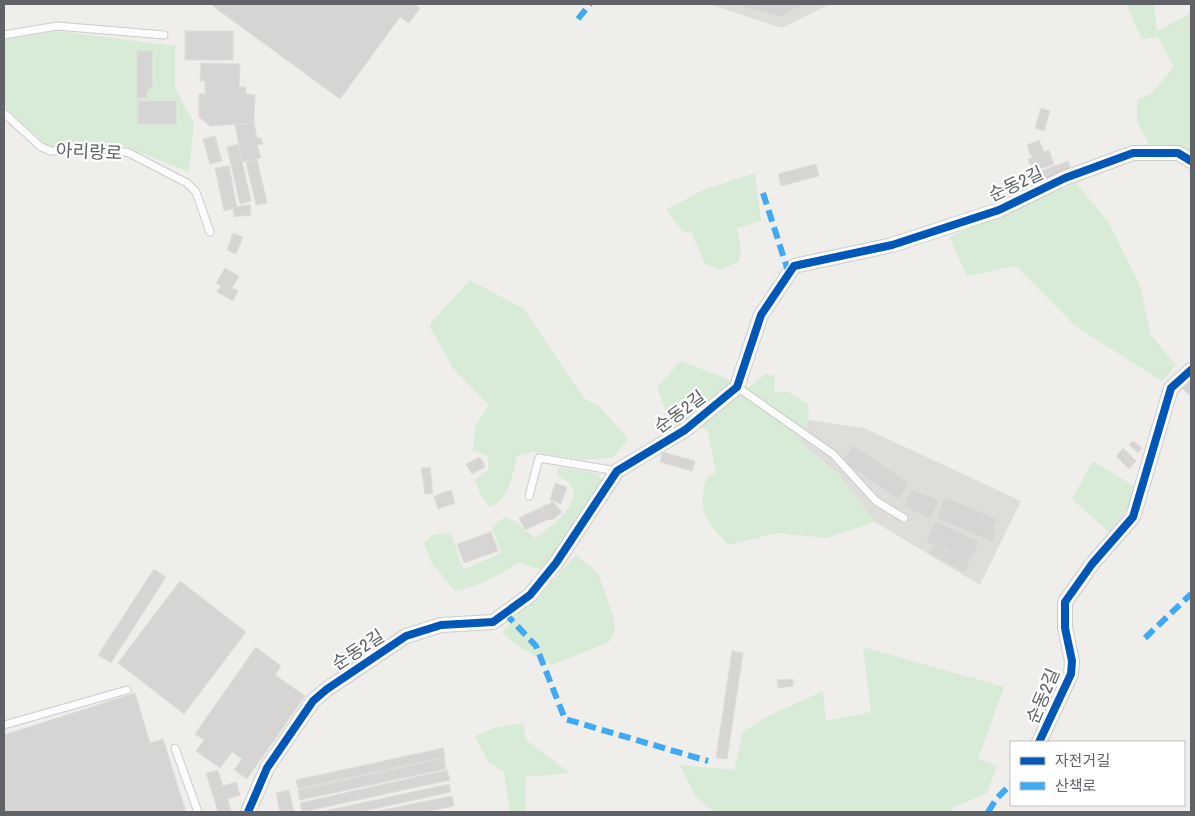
<svg xmlns="http://www.w3.org/2000/svg" width="1195" height="816" viewBox="0 0 1195 816" font-family="'Archivo Narrow','Noto Sans KR',sans-serif">
	<style>
		.industrial { fill: #dfddda }
		.green { fill: #d8ebd6 }
		.building { fill: #d6d5d3; stroke: #deddd9 }
		.lines { fill: none; stroke-linecap: round; stroke-linejoin: round }
		.lane-casing { stroke: #cbcccc; stroke-width: 9 }
		.street-casing { stroke: #cbcccc; stroke-width: 16 }
		.lane { stroke: #fdfcfc; stroke-width: 7 }
		.street { stroke: #fdfcfc; stroke-width: 14 }
		.quiet { stroke: #3fa9f5; stroke-width: 6; stroke-dasharray: 12 6; stroke-linecap: butt }
		.cycleway-casing { stroke: #fff; stroke-width: 11 }
		.cycleway { stroke: #0057b8; stroke-width: 8 }
		.labels { text-anchor: middle; stroke-width: 4.5; stroke-linejoin: round; paint-order: stroke }
		.street-label { font-size: 18px; fill: #5f6368; stroke: #fff }
	</style>
	<rect width="100%" height="100%" fill="#efeeea"/>
	<g class="industrial">
		<path d="M 709,4 L 830,4 L 782,28 Z"/>
		<path d="M 809,420 L 864,428 L 1021,501 L 980,585 L 875,522 L 839,475 L 800,442 Z"/>
	</g>
	<g class="green">
		<path d="M 1126,4 L 1154,4 L 1157,31 L 1191,13 L 1191,151 L 1150,146 L 1137,121 L 1137,100 L 1151,94 L 1174,67 L 1158,37 L 1142,39 Z"/>
		<path d="M 57,31 L 175,46 L 175,88 L 194,123 L 189,172 L 119,144 L 49,147 L 4,106 L 4,40 Z"/>
		<path d="M 755,173 L 761,221 L 737,228 L 741,249 L 739,261 L 721,270 L 705,264 L 692,233 L 683,231 L 666,210 L 701,191 Z"/>
		<path d="M 1076,183 L 1109,223 L 1140,286 L 1151,335 L 1176,365 L 1162,381 L 1075,326 L 1016,266 L 967,276 L 949,237 Z"/>
		<path d="M 470,280 L 524,309 L 584,398 L 600,407 L 628,439 L 614,457 L 585,460 L 533,452 L 517,456 C 511,478 512,495 490,507 L 481,495 L 475,480 L 488,470 L 488,456 L 473,451 L 475,426 L 489,405 L 453,368 L 429,325 Z"/>
		<path d="M 681,361 L 749,387 L 766,374 L 775,376 L 774,392 L 787,391 L 808,404 L 809,420 L 800,442 L 839,475 L 875,522 L 826,538 L 778,533 L 728,545 C 706,520 697,514 706,479 L 716,472 L 707,429 L 670,425 L 657,387 Z"/>
		<path d="M 1093,461 L 1134,486 L 1129,508 L 1109,532 L 1072,499 Z"/>
		<path d="M 559,467 L 600,474 L 601,482 L 559,549 L 542,570 L 519,563 L 483,583 L 455,591 L 432,563 L 424,543 L 432,535 L 451,533 L 463,570 L 501,553 L 492,527 L 505,517 L 516,522 L 535,538 C 548,528 585,504 570,484 C 567,480 561,478 557,475 Z"/>
		<path d="M 576,555 L 598,573 L 614,618 L 615,631 L 609,642 L 552,665 L 518,646 L 502,633 L 519,613 L 537,599 Z"/>
		<path d="M 863,647 L 1004,687 L 978,759 L 997,766 L 987,793 L 950,809 L 955,812 L 714,812 L 695,796 L 680,765 L 734,770 L 743,732 L 766,717 L 823,691 L 826,721 L 871,712 Z"/>
		<path d="M 523,723 L 526,740 L 570,773 L 526,777 L 526,812 L 510,812 L 504,772 L 489,763 L 475,736 L 494,728 Z"/>
	</g>
	<g class="building">
		<path d="M 210,4 L 414,4 L 420,8 L 409,23 L 400,17 L 340,99 Z"/>
		<path d="M 737,4 L 756,4 L 754,10 Z"/>
		<path d="M 756,4 L 804,4 L 781,17 L 754,10 Z"/>
		<rect x="185" y="31" width="48" height="29"/>
		<path d="M 137,51 L 152,51 L 152,87 L 147,91 L 147,98 L 137,98 Z"/>
		<path d="M 201,63 L 240,64 L 239,87 L 246,87 L 246,94 L 255,95 L 254,123 L 210,126 L 199,117 L 199,94 L 205,94 L 205,81 L 200,81 Z"/>
		<rect x="138" y="101" width="38" height="23"/>
		<path d="M 1041,108 L 1050,111 L 1044,131 L 1035,128 Z"/>
		<path d="M 254,123 L 257,138 L 261,138 L 263,144 L 257,145 L 261,158 L 242,162 L 235,124 Z"/>
		<path d="M 215,136 L 222,161 L 210,164 L 203,139 Z"/>
		<path d="M 1039,140 L 1044,152 L 1049,150 L 1054,164 L 1033,172 L 1028,159 L 1032,158 L 1027,145 Z"/>
		<path d="M 238,144 L 251,201 L 240,204 L 227,147 Z"/>
		<path d="M 257,159 L 267,203 L 256,205 L 246,162 Z"/>
		<path d="M 1068,161 L 1071,170 L 1037,183 L 1033,174 Z"/>
		<path d="M 816,164 L 819,176 L 781,186 L 778,174 Z"/>
		<path d="M 229,166 L 237,208 L 224,211 L 215,168 Z"/>
		<path d="M 250,205 L 251,215 L 234,217 L 233,207 Z"/>
		<path d="M 233,233 L 243,237 L 236,254 L 227,250 Z"/>
		<path d="M 225,268 L 239,276 L 232,288 L 238,291 L 233,301 L 217,292 L 221,286 L 216,283 Z"/>
		<path d="M 1191,377 L 1191,396 L 1181,388 Z"/>
		<path d="M 1133,441 L 1142,448 L 1138,453 L 1129,445 Z"/>
		<path d="M 853,445 L 909,483 L 898,499 L 842,461 Z"/>
		<path d="M 1123,448 L 1136,461 L 1129,469 L 1116,456 Z"/>
		<path d="M 663,452 L 695,461 L 692,471 L 660,462 Z"/>
		<path d="M 480,457 L 485,467 L 472,474 L 466,464 Z"/>
		<path d="M 430,467 L 433,493 L 425,494 L 421,468 Z"/>
		<path d="M 555,483 L 567,487 L 561,504 L 550,500 Z"/>
		<path d="M 911,489 L 939,500 L 931,519 L 904,507 Z"/>
		<path d="M 451,490 L 455,503 L 438,509 L 434,496 Z"/>
		<path d="M 945,497 L 997,519 L 993,528 L 997,531 L 992,542 L 936,518 Z"/>
		<path d="M 553,502 L 562,512 L 554,519 L 547,520 L 542,507 Z"/>
		<path d="M 542,507 L 547,520 L 525,530 L 519,518 Z"/>
		<path d="M 935,521 L 979,541 L 970,562 L 926,541 Z"/>
		<path d="M 491,532 L 498,551 L 464,563 L 457,544 Z"/>
		<path d="M 934,545 L 945,550 L 940,560 L 929,554 Z"/>
		<path d="M 945,550 L 970,562 L 965,572 L 940,560 Z"/>
		<path d="M 154,569 L 166,577 L 111,663 L 98,655 Z"/>
		<path d="M 180,581 L 246,632 L 184,714 L 118,663 Z"/>
		<path d="M 256,647 L 281,666 L 275,675 L 305,696 L 247,779 L 234,770 L 242,759 L 232,752 L 220,768 L 196,751 L 204,740 L 195,734 Z"/>
		<path d="M 732,651 L 743,653 L 727,759 L 716,758 Z"/>
		<path d="M 793,679 L 793,686 L 778,688 L 777,680 Z"/>
		<path d="M 135,693 L 150,743 L 163,739 L 186,812 L 4,812 L 4,735 Z"/>
		<path d="M 443,748 L 445,757 L 298,789 L 296,780 Z"/>
		<path d="M 444,758 L 446,769 L 300,800 L 298,790 Z"/>
		<path d="M 218,770 L 223,786 L 236,782 L 240,795 L 228,799 L 231,812 L 218,812 L 206,773 Z"/>
		<path d="M 447,770 L 450,780 L 302,812 L 300,803 Z"/>
		<path d="M 449,784 L 451,792 L 360,812 L 320,812 Z"/>
		<path d="M 289,790 L 294,812 L 280,812 L 276,793 Z"/>
		<path d="M 452,796 L 454,806 L 424,812 L 373,812 Z"/>
	</g>
	<g class="lines">
		<g class="lane-casing">
			<g id="lane">
				<path d="M 4,35 L 57,26 L 164,35"/>
				<path d="M 4,113 L 41,147 L 51,151 L 107,149 L 129,153 L 187,183 L 196,192 L 210,232"/>
				<path d="M 737,387 L 833,454 L 876,501 L 904,518"/>
				<path d="M 529,496 L 539,458 L 617,471"/>
				<path d="M 4,725 L 127,690"/>
				<path d="M 175,748 L 198,812"/>
			</g>
		</g>
		<g class="street-casing">
			<g id="street">
				<path d="M 1039,742 L 1071,674 L 1072,661 L 1065,628 L 1065,602 L 1092,564 L 1133,517 L 1171,388 L 1191,370"/>
				<path d="M 248,812 L 267,768 L 313,701 L 327,689 L 406,636 L 441,625 L 493,622 L 530,595 L 556,563 L 617,471 L 685,430 L 737,387 L 761,315 L 794,266 L 892,245 L 999,210 L 1065,178 L 1133,153 L 1178,153 L 1191,161"/>
			</g>
		</g>
		<use href="#lane" class="lane"/>
		<use href="#street" class="street"/>
		<g class="quiet">
			<path d="M 578,19 L 590,4"/>
			<path d="M 763,193 L 789,274"/>
			<path d="M 505,613 L 536,646 L 565,719 L 708,761"/>
			<path d="M 1145,638 L 1191,594"/>
			<path d="M 988,812 L 997,798 L 1011,784"/>
		</g>
		<g class="cycleway-casing">
			<g id="cycleway">
				<path d="M 1039,742 L 1071,674 L 1072,661 L 1065,628 L 1065,602 L 1092,564 L 1133,517 L 1171,388 L 1191,370"/>
				<path d="M 248,812 L 267,768 L 313,701 L 327,689 L 406,636 L 441,625 L 493,622 L 530,595 L 556,563 L 617,471 L 685,430 L 737,387 L 761,315 L 794,266 L 892,245 L 999,210 L 1065,178 L 1133,153 L 1178,153 L 1191,161"/>
			</g>
		</g>
		<use href="#cycleway" class="cycleway"/>
	</g>
	<g class="labels">
		<g class="street-label">
			<text transform="translate(89 152) rotate(3)" y="6">아리랑로</text>
			<text transform="translate(1016 184) rotate(-25)" y="6">순동2길</text>
			<text transform="translate(680 412) rotate(-36)" y="6">순동2길</text>
			<text transform="translate(358 650) rotate(-33)" y="6">순동2길</text>
			<text transform="translate(1043 696) rotate(-67)" y="6">순동2길</text>
		</g>
	</g>
	<rect width="1195" height="816" fill="none" stroke="#5f6368" stroke-width="10"/>
	<rect x="1010" y="741" width="175" height="65" fill="#ffffff" stroke="#bfc1c3"/>
	<rect x="1020" y="757" width="25" height="8" fill="#0057b8" stroke="#bfc1c3"/>
	<text x="1055" y="766" font-size="15" fill="#5f6368">자전거길</text>
	<rect x="1020" y="782" width="25" height="8" fill="#3fa9f5" stroke="#bfc1c3"/>
	<text x="1055" y="791" font-size="15" fill="#5f6368">산책로</text>
</svg>
